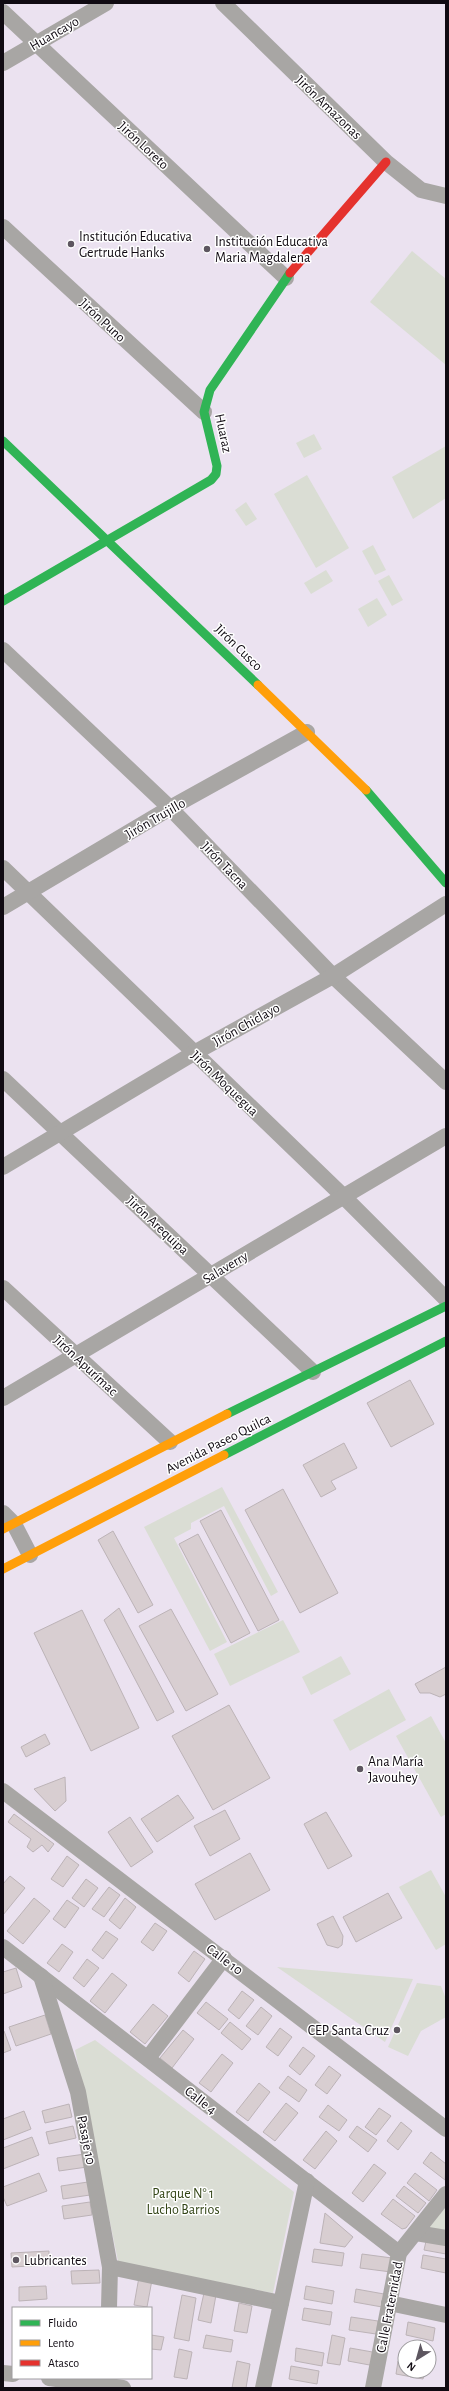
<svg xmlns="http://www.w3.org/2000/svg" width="449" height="2391" viewBox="0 0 449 2391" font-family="'Alegreya Sans',sans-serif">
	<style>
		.green { fill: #daddd4 }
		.building { fill: #d8ced1; stroke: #bcb3b7 }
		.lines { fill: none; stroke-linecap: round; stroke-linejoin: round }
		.street { stroke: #a8a6a4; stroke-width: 16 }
		.fast { stroke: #30b455; stroke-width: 9 }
		.slow { stroke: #ff9f0a; stroke-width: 9 }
		.jam { stroke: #e5322d; stroke-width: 9 }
		.poi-dot { fill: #5d5660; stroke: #fff; stroke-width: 1.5 }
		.labels { text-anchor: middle; stroke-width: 3; stroke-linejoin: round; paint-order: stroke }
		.street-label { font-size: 14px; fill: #100a12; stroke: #fff }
		.poi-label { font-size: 14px; fill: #100a12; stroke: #fff; text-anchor: start }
		.park-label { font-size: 14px; fill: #324416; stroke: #fff }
	</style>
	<rect width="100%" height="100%" fill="#ebe2f0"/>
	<g class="green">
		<path d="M 412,251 L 446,279 L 446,365 L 370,302 Z"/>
		<path d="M 314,434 L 322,449 L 304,458 L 296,443 Z"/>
		<path d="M 446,446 L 446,498 L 413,519 L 392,477 Z"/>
		<path d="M 307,475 L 349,548 L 316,568 L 274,494 Z"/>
		<path d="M 246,502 L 257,519 L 246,526 L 235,510 Z"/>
		<path d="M 373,545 L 386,570 L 375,575 L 362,551 Z"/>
		<path d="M 326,570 L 333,581 L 311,594 L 304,583 Z"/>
		<path d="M 389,575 L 403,600 L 392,606 L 378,581 Z"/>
		<path d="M 377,598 L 387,615 L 368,627 L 358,609 Z"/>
		<path d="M 222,1487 L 278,1592 L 271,1596 L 224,1506 L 191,1523 L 191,1529 L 174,1538 L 227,1642 L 210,1651 L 144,1527 Z"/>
		<path d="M 283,1620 L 300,1652 L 230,1686 L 214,1654 Z"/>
		<path d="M 341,1656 L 351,1674 L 311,1695 L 302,1677 Z"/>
		<path d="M 389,1689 L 406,1720 L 350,1751 L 333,1720 Z"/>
		<path d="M 431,1716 L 446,1743 L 446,1814 L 441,1817 L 396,1736 Z"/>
		<path d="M 431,1870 L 446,1897 L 446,1944 L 436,1950 L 399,1887 Z"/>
		<path d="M 277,1967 L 413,1979 L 385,2042 Z"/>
		<path d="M 417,1983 L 441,1986 L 446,1999 L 446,2017 L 421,2031 L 408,2056 L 388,2047 Z"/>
		<path d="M 95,2040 L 294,2192 L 273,2293 L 119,2266 L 75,2050 Z"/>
		<path d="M 446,2203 L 446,2237 L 425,2234 Z"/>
	</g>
	<g class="building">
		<path d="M 410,1380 L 434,1424 L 391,1447 L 367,1403 Z"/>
		<path d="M 344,1443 L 357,1468 L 331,1481 L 336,1489 L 321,1497 L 303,1465 Z"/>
		<path d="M 283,1489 L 338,1593 L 300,1613 L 245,1510 Z"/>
		<path d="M 221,1510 L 279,1620 L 258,1631 L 200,1521 Z"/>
		<path d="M 113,1531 L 153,1605 L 138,1613 L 98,1540 Z"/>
		<path d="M 198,1534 L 250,1633 L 231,1643 L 179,1544 Z"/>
		<path d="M 119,1608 L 174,1712 L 157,1721 L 104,1620 Z"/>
		<path d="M 171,1609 L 218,1694 L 186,1711 L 139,1626 Z"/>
		<path d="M 82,1610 L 139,1728 L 91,1751 L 34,1633 Z"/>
		<path d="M 446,1667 L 446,1694 L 440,1697 L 430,1693 L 420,1693 L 415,1684 Z"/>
		<path d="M 229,1705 L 270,1778 L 213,1810 L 172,1736 Z"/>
		<path d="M 45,1734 L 50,1744 L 26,1757 L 21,1747 Z"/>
		<path d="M 65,1777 L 66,1801 L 55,1811 L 34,1789 Z"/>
		<path d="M 178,1795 L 194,1818 L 157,1842 L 141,1819 Z"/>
		<path d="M 225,1810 L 240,1839 L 210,1856 L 194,1826 Z"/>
		<path d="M 326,1812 L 352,1856 L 328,1869 L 304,1824 Z"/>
		<path d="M 14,1814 L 54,1844 L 48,1852 L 42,1845 L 33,1852 L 27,1847 L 31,1839 L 8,1822 Z"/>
		<path d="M 130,1817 L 153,1852 L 131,1867 L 108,1832 Z"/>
		<path d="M 250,1853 L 270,1890 L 215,1920 L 195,1884 Z"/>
		<path d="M 67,1856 L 79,1865 L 63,1887 L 51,1879 Z"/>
		<path d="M 10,1876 L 25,1888 L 3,1915 L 3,1884 Z"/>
		<path d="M 86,1879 L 98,1888 L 84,1907 L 72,1898 Z"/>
		<path d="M 109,1887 L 120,1895 L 104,1917 L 92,1909 Z"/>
		<path d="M 388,1893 L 402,1918 L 356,1942 L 343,1917 Z"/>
		<path d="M 34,1898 L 50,1911 L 23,1944 L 7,1931 Z"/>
		<path d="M 125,1898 L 136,1907 L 120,1929 L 109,1920 Z"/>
		<path d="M 67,1900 L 79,1908 L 65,1928 L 53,1919 Z"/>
		<path d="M 333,1916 L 343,1936 L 342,1945 L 338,1948 L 327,1945 L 317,1924 Z"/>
		<path d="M 155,1923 L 167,1931 L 153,1951 L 141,1942 Z"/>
		<path d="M 106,1931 L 118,1939 L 103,1959 L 92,1950 Z"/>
		<path d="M 62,1944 L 73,1952 L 59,1972 L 47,1963 Z"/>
		<path d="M 194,1951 L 205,1959 L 189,1982 L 178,1973 Z"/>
		<path d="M 87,1959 L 99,1968 L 84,1987 L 73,1978 Z"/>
		<path d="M 16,1968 L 22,1987 L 3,1994 L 3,1972 Z"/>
		<path d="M 112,1973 L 127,1985 L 105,2013 L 90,2001 Z"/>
		<path d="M 242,1991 L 254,2000 L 239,2019 L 228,2010 Z"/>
		<path d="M 206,2002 L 228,2019 L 219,2030 L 197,2013 Z"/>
		<path d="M 153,2004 L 168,2016 L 145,2044 L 130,2032 Z"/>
		<path d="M 261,2007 L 272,2016 L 258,2035 L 246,2026 Z"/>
		<path d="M 45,2015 L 51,2034 L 16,2046 L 9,2027 Z"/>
		<path d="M 230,2022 L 251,2039 L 242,2050 L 221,2033 Z"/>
		<path d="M 280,2028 L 292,2037 L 278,2056 L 266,2047 Z"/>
		<path d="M 183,2030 L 194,2039 L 172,2068 L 160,2058 Z"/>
		<path d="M 4,2031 L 11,2050 L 3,2053 L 3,2032 Z"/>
		<path d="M 303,2047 L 315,2056 L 300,2075 L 289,2066 Z"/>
		<path d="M 222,2054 L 233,2063 L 211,2092 L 199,2083 Z"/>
		<path d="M 329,2066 L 341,2075 L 327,2094 L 315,2085 Z"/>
		<path d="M 288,2076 L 307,2090 L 299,2102 L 279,2088 Z"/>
		<path d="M 259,2083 L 270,2092 L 248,2121 L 236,2112 Z"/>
		<path d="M 286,2103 L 298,2113 L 275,2141 L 263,2132 Z"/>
		<path d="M 69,2104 L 72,2117 L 45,2123 L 42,2111 Z"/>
		<path d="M 328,2105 L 347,2120 L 339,2131 L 319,2117 Z"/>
		<path d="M 379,2108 L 391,2116 L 376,2135 L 365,2127 Z"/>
		<path d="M 24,2111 L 31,2129 L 3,2140 L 3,2119 Z"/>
		<path d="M 401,2122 L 412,2131 L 398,2150 L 387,2141 Z"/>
		<path d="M 73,2126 L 76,2138 L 49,2144 L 46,2132 Z"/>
		<path d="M 357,2126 L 377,2140 L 368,2152 L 349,2137 Z"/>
		<path d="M 326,2131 L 337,2141 L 315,2169 L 303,2160 Z"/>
		<path d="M 32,2137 L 39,2155 L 3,2169 L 3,2148 Z"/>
		<path d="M 431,2152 L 446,2164 L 445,2180 L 423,2163 Z"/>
		<path d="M 85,2154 L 87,2167 L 59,2171 L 57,2158 Z"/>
		<path d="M 374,2164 L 386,2173 L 363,2202 L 352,2193 Z"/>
		<path d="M 39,2173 L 47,2191 L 7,2206 L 3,2197 L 3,2187 Z"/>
		<path d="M 415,2173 L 437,2190 L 429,2201 L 407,2183 Z"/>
		<path d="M 88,2182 L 90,2195 L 63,2199 L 61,2186 Z"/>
		<path d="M 404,2186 L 426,2203 L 418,2213 L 396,2196 Z"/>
		<path d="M 393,2199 L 415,2216 L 406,2228 L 402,2229 L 381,2214 Z"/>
		<path d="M 90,2202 L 92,2215 L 64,2219 L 62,2206 Z"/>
		<path d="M 325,2213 L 353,2237 L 345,2247 L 320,2243 Z"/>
		<path d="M 427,2237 L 446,2241 L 446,2254 L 424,2250 Z"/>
		<path d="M 314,2249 L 344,2253 L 342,2266 L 312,2262 Z"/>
		<path d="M 49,2251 L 49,2265 L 12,2267 L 11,2253 Z"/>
		<path d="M 362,2254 L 392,2258 L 391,2272 L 360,2268 Z"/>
		<path d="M 423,2255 L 446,2259 L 446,2273 L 421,2268 Z"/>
		<path d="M 99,2270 L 100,2283 L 72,2284 L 71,2271 Z"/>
		<path d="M 139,2277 L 152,2280 L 147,2307 L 134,2305 Z"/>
		<path d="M 46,2286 L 47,2299 L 19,2301 L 19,2287 Z"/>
		<path d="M 306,2286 L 334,2291 L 332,2304 L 304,2299 Z"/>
		<path d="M 356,2289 L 384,2294 L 382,2307 L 354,2302 Z"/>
		<path d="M 204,2293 L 216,2295 L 211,2323 L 198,2320 Z"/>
		<path d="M 182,2295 L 196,2298 L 189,2341 L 174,2338 Z"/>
		<path d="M 239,2303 L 252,2306 L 247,2333 L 234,2331 Z"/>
		<path d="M 304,2308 L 332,2312 L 330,2325 L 302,2320 Z"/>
		<path d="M 351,2317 L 378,2321 L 376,2334 L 349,2330 Z"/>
		<path d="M 408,2322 L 435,2328 L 433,2341 L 406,2335 Z"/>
		<path d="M 151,2335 L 164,2337 L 161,2350 L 151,2349 Z"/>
		<path d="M 206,2335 L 233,2340 L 231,2352 L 203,2348 Z"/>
		<path d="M 332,2335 L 345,2338 L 340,2365 L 327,2363 Z"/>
		<path d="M 296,2348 L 324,2353 L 322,2366 L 295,2361 Z"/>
		<path d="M 350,2348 L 378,2353 L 375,2366 L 348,2361 Z"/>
		<path d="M 179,2349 L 192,2352 L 187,2379 L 174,2377 Z"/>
		<path d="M 237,2361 L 250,2364 L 246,2388 L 232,2388 Z"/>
		<path d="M 398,2361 L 405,2362 L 405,2371 L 425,2371 L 423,2379 L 396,2374 Z"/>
		<path d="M 291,2366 L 319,2371 L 317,2384 L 289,2379 Z"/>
	</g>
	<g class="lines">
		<g class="street">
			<path d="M 223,3 L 386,162 L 421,190 L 446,196"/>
			<path d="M 3,12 L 286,278"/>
			<path d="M 3,63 L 106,3"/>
			<path d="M 3,227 L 204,412"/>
			<path d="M 3,650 L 170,808 L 333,976 L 446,1082"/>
			<path d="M 3,868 L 343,1196 L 446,1299"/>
			<path d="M 3,907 L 170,808 L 307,732"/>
			<path d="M 3,1079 L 313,1372"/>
			<path d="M 3,1167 L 194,1053 L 333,976 L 446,904"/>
			<path d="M 3,1288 L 170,1442"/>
			<path d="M 3,1398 L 446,1136"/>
			<path d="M 3,1513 L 14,1524 L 30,1555"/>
			<path d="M 3,1791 L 446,2129"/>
			<path d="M 3,1947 L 399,2253"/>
			<path d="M 41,1976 L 78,2092 L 110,2267 L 109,2308"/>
			<path d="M 148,2058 L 224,1958"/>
			<path d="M 416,2233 L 446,2238"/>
			<path d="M 110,2267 L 281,2303"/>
			<path d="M 389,2303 L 446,2315"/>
			<path d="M 3,2373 L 13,2374"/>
			<path d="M 49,2378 L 123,2388"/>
			<path d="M 263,2388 L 307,2181"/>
			<path d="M 373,2388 L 399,2253 L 446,2194"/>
		</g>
		<g class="fast">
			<path d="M 3,441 L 258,685"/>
			<path d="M 3,601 L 211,480 L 216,474 L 217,466 L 204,412 L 210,390 L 290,273"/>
			<path d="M 366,790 L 446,883"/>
			<path d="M 227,1414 L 446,1306"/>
			<path d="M 224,1455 L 446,1341"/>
		</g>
		<g class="slow">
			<path d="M 258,685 L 366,790"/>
			<path d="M 3,1529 L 227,1414"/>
			<path d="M 3,1569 L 224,1455"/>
		</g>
		<path class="jam" d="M 290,273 L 386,162"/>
	</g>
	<g class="poi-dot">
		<circle cx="71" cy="244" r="4"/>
		<circle cx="207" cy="249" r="4"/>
		<circle cx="360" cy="1769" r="4"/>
		<circle cx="397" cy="2030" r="4"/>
		<circle cx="16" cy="2260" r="4"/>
	</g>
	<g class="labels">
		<g class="street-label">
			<text transform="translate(54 33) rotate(-30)" y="5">Huancayo</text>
			<text transform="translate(329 107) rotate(44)" y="5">Jirón Amazonas</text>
			<text transform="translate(144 145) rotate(43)" y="5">Jirón Loreto</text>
			<text transform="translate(103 320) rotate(43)" y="5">Jirón Puno</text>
			<text transform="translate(224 433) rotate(78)" y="5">Huaraz</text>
			<text transform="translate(239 647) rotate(44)" y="5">Jirón Cusco</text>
			<text transform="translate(155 818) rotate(-30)" y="5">Jirón Trujillo</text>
			<text transform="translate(225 865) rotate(46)" y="5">Jirón Tacna</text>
			<text transform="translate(246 1024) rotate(-29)" y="5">Jirón Chiclayo</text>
			<text transform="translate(225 1083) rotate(44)" y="5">Jirón Moquegua</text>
			<text transform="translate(158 1225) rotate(43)" y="5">Jirón Arequipa</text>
			<text transform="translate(225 1267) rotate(-31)" y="5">Salaverry</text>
			<text transform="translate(86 1365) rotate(43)" y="5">Jirón Apurímac</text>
			<text transform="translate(218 1443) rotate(-27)" y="5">Avenida Paseo Quilca</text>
			<text transform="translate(225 1959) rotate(37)" y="5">Calle 10</text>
			<text transform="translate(201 2100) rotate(38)" y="5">Calle 4</text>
			<text transform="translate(87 2140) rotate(79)" y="5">Pasaje 10</text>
			<text transform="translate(389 2307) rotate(-79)" y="5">Calle Fraternidad</text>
		</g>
		<g class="poi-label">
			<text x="79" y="241">Institución Educativa<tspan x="79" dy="16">Gertrude Hanks</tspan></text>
			<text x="215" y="246">Institución Educativa<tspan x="215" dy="16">Maria Magdalena</tspan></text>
			<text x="368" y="1766">Ana María<tspan x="368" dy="16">Javouhey</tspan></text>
			<text x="389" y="2035" text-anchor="end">CEP Santa Cruz</text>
			<text x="24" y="2265">Lubricantes</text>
		</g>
		<g class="park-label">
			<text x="183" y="2198">Parque N° 1<tspan x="183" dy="16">Lucho Barrios</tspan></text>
		</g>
	</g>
	<rect width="449" height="2391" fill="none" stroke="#100a12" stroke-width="8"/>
	<rect x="12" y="2307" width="140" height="72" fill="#ffffff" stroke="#9f9da0"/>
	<rect x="20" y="2320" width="20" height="6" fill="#30b455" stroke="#9f9da0"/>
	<text x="48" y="2327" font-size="12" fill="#100a12">Fluido</text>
	<rect x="20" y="2340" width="20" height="6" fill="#ff9f0a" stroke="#9f9da0"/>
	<text x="48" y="2347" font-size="12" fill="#100a12">Lento</text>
	<rect x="20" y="2360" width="20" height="6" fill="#e5322d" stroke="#9f9da0"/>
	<text x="48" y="2367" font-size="12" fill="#100a12">Atasco</text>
	<g transform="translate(417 2359) rotate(217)"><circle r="19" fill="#ffffff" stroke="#9f9da0"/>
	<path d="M0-3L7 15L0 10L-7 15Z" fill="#5d5660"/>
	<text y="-6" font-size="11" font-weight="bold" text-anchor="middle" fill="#100a12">N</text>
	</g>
</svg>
